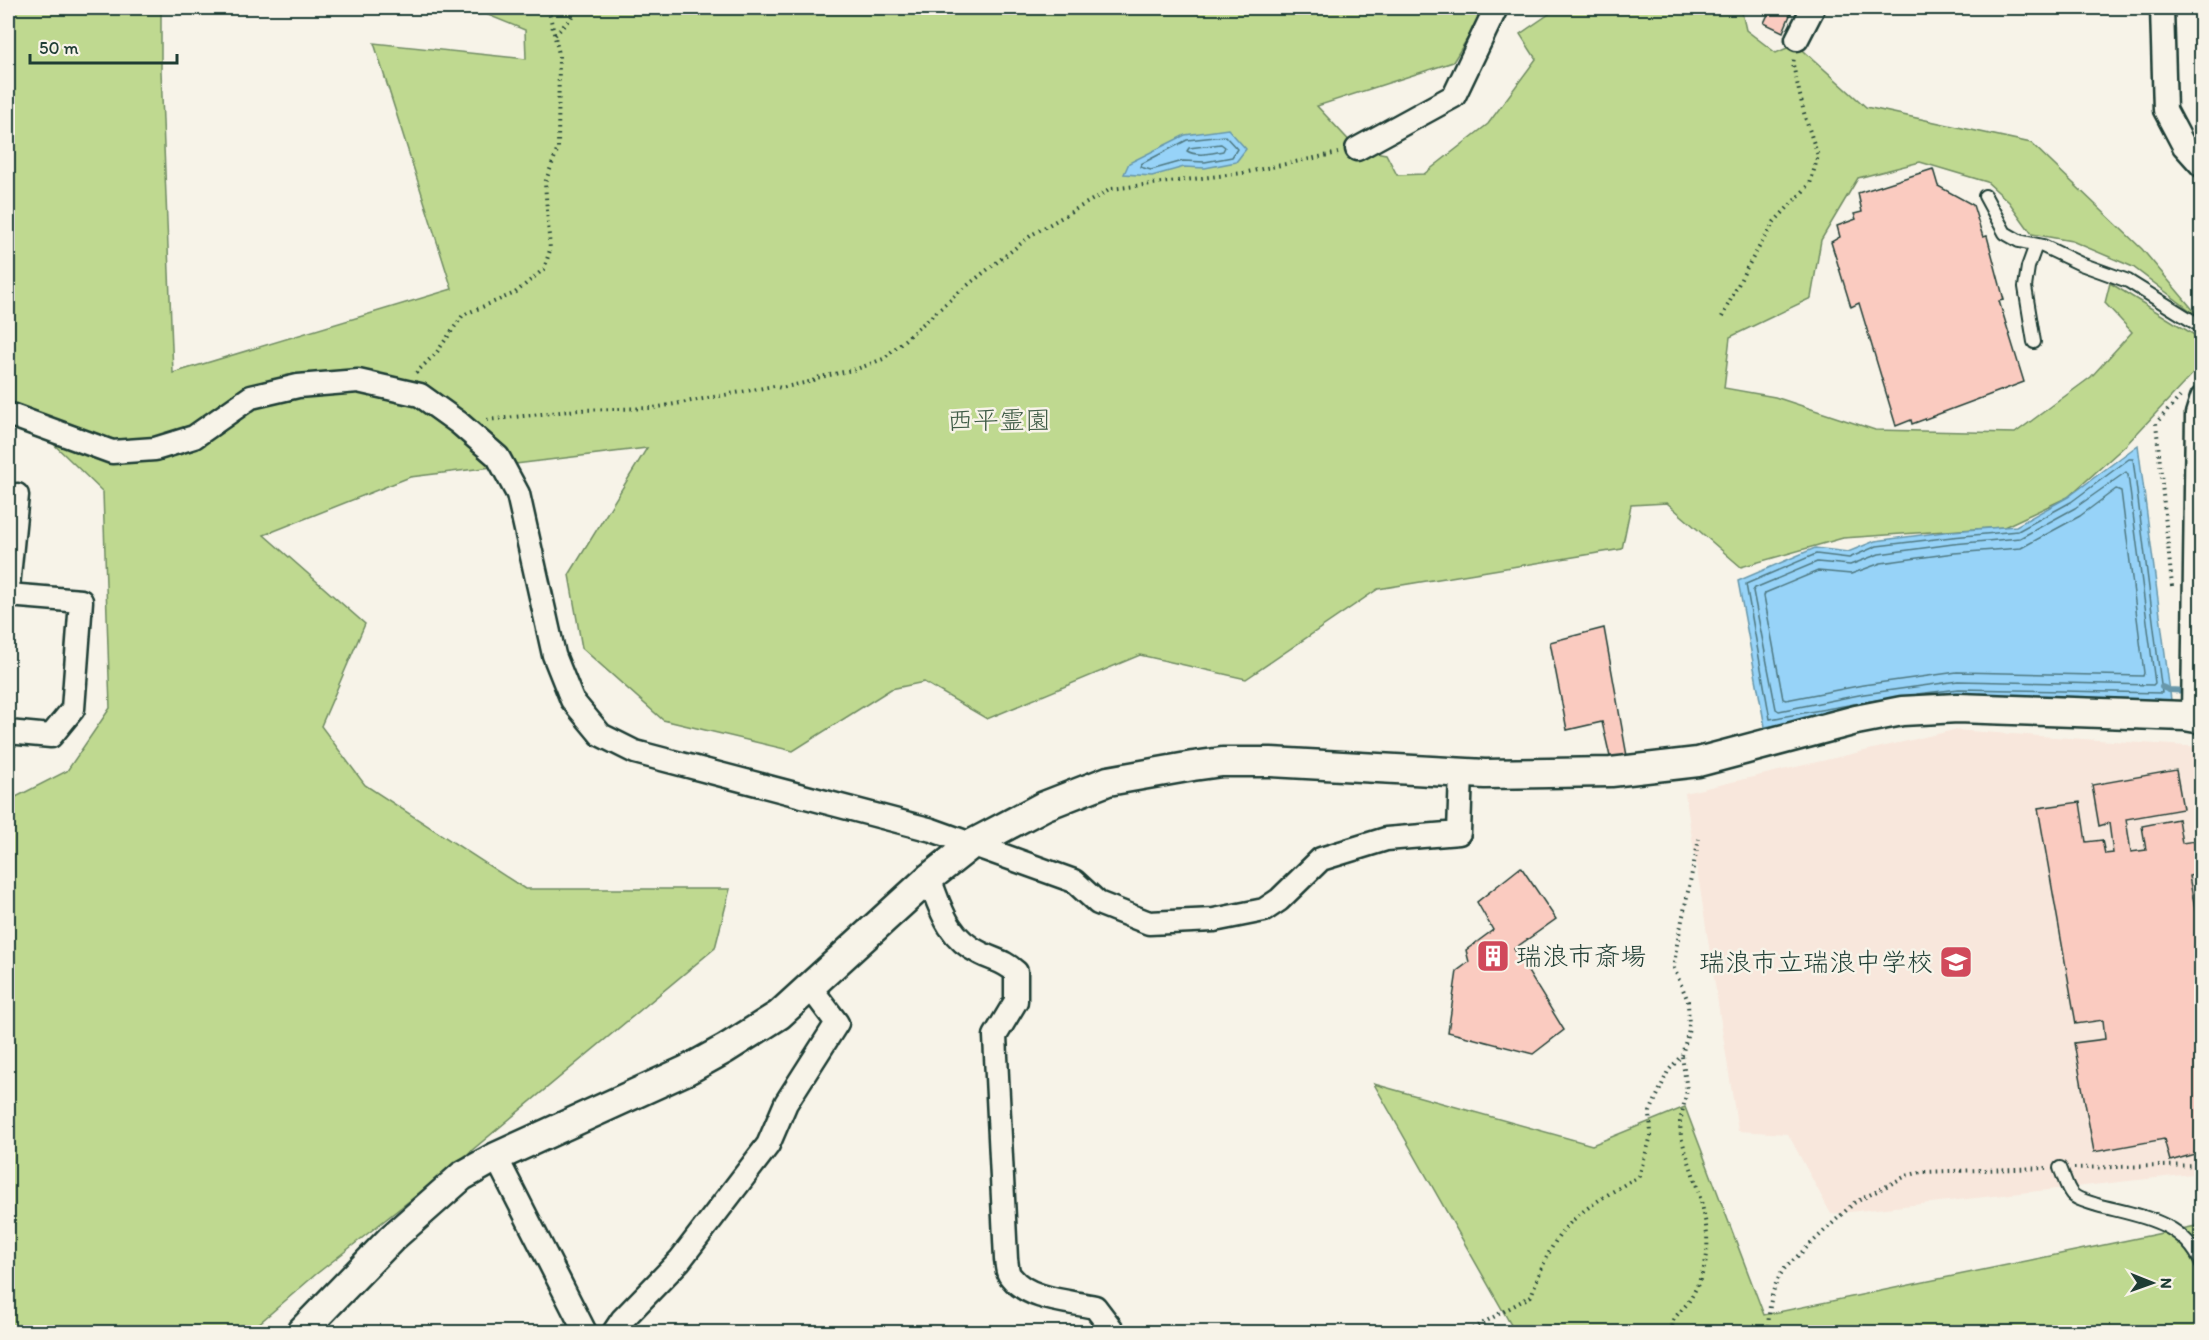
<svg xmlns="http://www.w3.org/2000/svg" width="2209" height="1340" viewBox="0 0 2209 1340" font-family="Itim,'Klee One',sans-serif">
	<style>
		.built { fill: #f8e7dc }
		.green { fill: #bfd990; stroke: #6f8b62; stroke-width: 1.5 }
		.water { fill: #97d3f8; stroke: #6797aa; stroke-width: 1.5 }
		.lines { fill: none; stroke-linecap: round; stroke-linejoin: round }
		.shore { stroke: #4f7982; stroke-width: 1.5 }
		.stream { stroke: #6797aa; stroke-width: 6 }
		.building { fill: #facbc0; stroke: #1f3d34; stroke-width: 1.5 }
		.service-casing { stroke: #1f3d34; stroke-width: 16 }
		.minor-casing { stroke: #1f3d34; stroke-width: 27 }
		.tertiary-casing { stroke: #1f3d34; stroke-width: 33 }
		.path { stroke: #1f3d34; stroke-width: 4; stroke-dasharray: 1.5 4.5; stroke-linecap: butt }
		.service { stroke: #f7f3e8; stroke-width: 12 }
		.minor { stroke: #f7f3e8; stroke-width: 22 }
		.tertiary { stroke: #f7f3e8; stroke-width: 28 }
		.labels { text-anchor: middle; stroke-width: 5; stroke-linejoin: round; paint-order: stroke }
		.park-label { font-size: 26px; fill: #3f5c46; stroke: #f7f3e8 }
		.poi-label { font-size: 26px; fill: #1f3d34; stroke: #f7f3e8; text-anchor: start }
	</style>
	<rect width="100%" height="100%" fill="#f7f3e8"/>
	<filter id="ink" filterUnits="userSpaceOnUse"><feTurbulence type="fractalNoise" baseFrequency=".0167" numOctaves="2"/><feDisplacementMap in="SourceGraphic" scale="12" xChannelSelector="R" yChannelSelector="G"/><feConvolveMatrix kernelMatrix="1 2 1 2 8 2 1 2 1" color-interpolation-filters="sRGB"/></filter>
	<g filter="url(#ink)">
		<path class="built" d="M 1954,730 L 2201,747 L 2201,1173 L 1831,1214 L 1788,1134 L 1738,1131 L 1685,793 Z"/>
		<g class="green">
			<path d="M 8,8 L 161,8 L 161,71 L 173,373 L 452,289 L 374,43 L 526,59 L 525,30 L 471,8 L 1486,8 L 1453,62 L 1317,106 L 1357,149 L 1386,154 L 1397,175 L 1424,174 L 1488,124 L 1536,59 L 1520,34 L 1558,8 L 1741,8 L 1746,30 L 1776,53 L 1796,44 L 1866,107 L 2031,143 L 2142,249 L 2200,318 L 2133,267 L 2072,241 L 2032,234 L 2009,202 L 1987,182 L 1920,162 L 1858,178 L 1821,240 L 1811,298 L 1730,337 L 1724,388 L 1775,397 L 1875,430 L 2015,433 L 2091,377 L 2132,332 L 2105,303 L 2110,283 L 2201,339 L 2201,365 L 2126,445 L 2068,497 L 2004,527 L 1843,538 L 1741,567 L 1667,503 L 1631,505 L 1622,549 L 1378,589 L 1246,679 L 1140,655 L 987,719 L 924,682 L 891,689 L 793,751 L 663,720 L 582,648 L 569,575 L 647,448 L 410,477 L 264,535 L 365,624 L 321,726 L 365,785 L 525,889 L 730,889 L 715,948 L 441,1176 L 315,1275 L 249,1332 L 8,1332 L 8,801 L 67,771 L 110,708 L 103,492 L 8,400 Z"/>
			<path d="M 1374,1084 L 1592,1145 L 1685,1107 L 1764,1315 L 2201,1225 L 2201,1332 L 1515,1332 Z"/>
		</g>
		<g class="water">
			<path d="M 1228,129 L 1246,149 L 1236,162 L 1205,168 L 1184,167 L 1152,176 L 1124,174 L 1129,163 L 1185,135 Z"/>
			<path d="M 2138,445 L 2171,700 L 1959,695 L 1866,707 L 1765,727 L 1738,581 L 1815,548 L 1848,552 L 1875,541 L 1952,531 L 2016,526 L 2068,497 Z"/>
		</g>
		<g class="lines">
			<g class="shore">
				<path d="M 1225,136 L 1237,149 L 1232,157 L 1205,162 L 1183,161 L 1151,170 L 1140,167 L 1141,164 L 1187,140 Z"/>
				<path d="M 1221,144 L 1225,147 L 1223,151 C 1211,153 1197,157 1187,151 L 1189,148 Z"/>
				<path d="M 2126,472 L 2128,475 L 2155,683 L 2153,685 L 1958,681 L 1864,694 L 1779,711 L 1776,709 L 1753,591 L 1755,588 L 1817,562 L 1850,565 L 1879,554 L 1953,544 L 2020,538 L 2075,508 Z"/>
				<path d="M 2116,489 L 2121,491 L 2144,673 L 2143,676 L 1957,672 L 1863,685 L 1786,700 L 1783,699 L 1764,596 L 1765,593 L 1818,571 L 1851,574 L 1881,563 L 1954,553 L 2021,548 L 2080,516 Z"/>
				<path d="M 1877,700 L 1770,719 L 1746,584 L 1816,554 L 1849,558 L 1877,546 L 1952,537 L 2018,531 L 2071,502 L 2129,459 L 2133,459 L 2162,693 L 1959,689 L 1917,694"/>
			</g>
			<path class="stream" d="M 2162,687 L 2169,690 L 2190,691"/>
		</g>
		<g class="building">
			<path d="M 1771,8 L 1793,8 L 1783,32 L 1764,23 Z"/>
			<path d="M 1933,169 L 1938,186 L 1973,205 L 1983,237 L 1987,236 L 2004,300 L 1999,301 L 2024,382 L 1912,424 L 1911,420 L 1896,426 L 1859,303 L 1851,307 L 1831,242 L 1840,237 L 1837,226 L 1856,219 L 1854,214 L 1862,212 L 1858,193 Z"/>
			<path d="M 1604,628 L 1627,756 L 1611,761 L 1602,722 L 1567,730 L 1550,642 Z"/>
			<path d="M 2176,770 L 2183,809 L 2126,819 L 2131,852 L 2146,850 L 2142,826 L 2178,819 L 2182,843 L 2202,840 L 2202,873 L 2189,876 L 2202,948 L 2202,1152 L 2170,1161 L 2164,1139 L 2094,1152 L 2074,1043 L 2105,1039 L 2103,1020 L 2076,1024 L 2038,808 L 2080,802 L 2086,842 L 2102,840 L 2105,854 L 2113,853 L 2109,823 L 2099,826 L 2092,785 Z"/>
			<path d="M 1521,867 L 1556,919 L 1514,949 L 1564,1030 L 1533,1054 L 1448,1032 L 1457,971 L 1469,962 L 1466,950 L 1493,930 L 1477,902 Z"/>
		</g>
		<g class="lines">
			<g class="service-casing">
				<g id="service">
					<path d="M 1985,196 L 2005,233 L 2019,241 L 2043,246 L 2081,264 L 2128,281 L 2202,327"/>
					<path d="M 2034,342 L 2025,287 L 2028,267 L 2036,245"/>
					<path d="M 2060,1168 C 2064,1176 2066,1187 2072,1194 C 2077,1200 2089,1202 2097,1205 C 2138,1216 2183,1220 2202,1264"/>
				</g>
			</g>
			<g class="minor-casing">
				<g id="minor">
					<path d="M 2162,8 L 2165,110 L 2184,146 L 2202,166"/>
					<path d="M 1797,39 L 1813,8"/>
					<path d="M 1357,149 L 1454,96 L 1496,8"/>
					<path d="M 8,414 L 112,452 L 155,449 L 194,437 L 251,397 L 298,386 L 358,381 L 420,395 L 459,423 L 498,457 L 518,494 L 554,655 L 572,700 L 601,735 L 635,752 L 932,830 L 1074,881 L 1098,903 L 1149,923 L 1214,920 L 1264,910 L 1279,900 L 1321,859 L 1386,839 L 1459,833 L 1461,772"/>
					<path d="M 8,587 L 17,495"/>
					<path d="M 8,595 L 81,601 L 73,709 L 51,736 L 8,732"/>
					<path d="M 2193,717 L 2197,414 L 2202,398"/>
					<path d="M 929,878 C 941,909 947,937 980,953 C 995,961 1003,960 1016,972 L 1016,1001 L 995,1036 L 1006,1259 C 1007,1265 1007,1273 1011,1277 C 1029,1300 1068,1301 1095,1307 L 1114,1332"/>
					<path d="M 496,1157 L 585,1332"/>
					<path d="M 614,1332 L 622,1320 L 680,1260 L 768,1145 L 786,1103 L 837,1023 L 810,987"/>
				</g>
			</g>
			<g class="tertiary-casing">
				<path id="tertiary" d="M 301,1332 L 392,1238 L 462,1176 L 496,1157 L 687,1070 L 725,1049 L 779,1015 L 929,878 L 972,844 L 1044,806 L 1108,781 L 1193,766 L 1222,762 L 1271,762 L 1485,774 L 1611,772 L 1698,762 L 1856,720 L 1902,711 L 1958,708 L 2185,716 L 2202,719"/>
			</g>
			<g class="path">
				<path d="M 555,35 L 571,18 L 576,8"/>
				<path d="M 1722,317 L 1745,271 L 1774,222 L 1810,184 L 1818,156 L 1805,117 L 1793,65 L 1794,57"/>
				<path d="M 416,373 L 437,352 L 463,315 L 515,293 L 544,269 L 550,250 L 545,183 L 558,148 L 559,54 L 548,8"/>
				<path d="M 487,420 L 578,410 L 653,408 L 774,386 L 781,388 L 813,381 L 816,378 L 857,369 L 883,359 L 959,292 L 1033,234 L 1111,189 L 1243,173 L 1338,153"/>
				<path d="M 2172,586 L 2156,423 L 2180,397"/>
				<path d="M 2074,1168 L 2202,1165"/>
				<path d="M 1467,1332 L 1531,1296 C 1540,1272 1549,1246 1567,1226 C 1587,1205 1614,1191 1639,1176 L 1651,1136 L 1650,1112 L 1668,1071 L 1682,1055 L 1689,1029 L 1688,1001 L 1674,968 L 1676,949 L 1699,839"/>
				<path d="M 1673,1332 C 1669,1318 1682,1312 1689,1301 C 1697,1288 1705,1270 1707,1254 C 1710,1215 1692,1174 1681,1137 L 1680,1122 L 1687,1090 L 1682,1056"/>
				<path d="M 1768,1332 C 1769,1309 1770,1288 1785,1268 L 1854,1203 L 1906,1176 L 1921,1172 L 2046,1168"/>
			</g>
			<use href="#service" class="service"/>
			<use href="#minor" class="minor"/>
			<use href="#tertiary" class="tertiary"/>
		</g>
	</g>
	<defs>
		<g id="building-square" transform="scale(1.725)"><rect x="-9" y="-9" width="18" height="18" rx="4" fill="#d1495b" stroke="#f7f3e8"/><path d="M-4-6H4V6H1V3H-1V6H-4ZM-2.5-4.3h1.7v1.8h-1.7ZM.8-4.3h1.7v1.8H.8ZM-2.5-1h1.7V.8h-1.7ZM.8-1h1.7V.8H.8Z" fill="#fff"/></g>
		<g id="school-square" transform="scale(1.725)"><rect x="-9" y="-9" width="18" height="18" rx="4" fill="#d1495b" stroke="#f7f3e8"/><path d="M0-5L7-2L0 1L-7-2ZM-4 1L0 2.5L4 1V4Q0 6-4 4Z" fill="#fff"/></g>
	</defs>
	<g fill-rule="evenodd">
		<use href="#building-square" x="1493" y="956"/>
		<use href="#school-square" x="1956" y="962"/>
	</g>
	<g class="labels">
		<g class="park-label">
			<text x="999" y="429">西平霊園</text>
		</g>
		<g class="poi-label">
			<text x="1516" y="965">瑞浪市斎場</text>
			<text x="1933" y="971" text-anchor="end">瑞浪市立瑞浪中学校</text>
		</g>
	</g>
	<rect width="2209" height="1340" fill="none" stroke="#f7f3e8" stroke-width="30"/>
	<rect x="15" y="15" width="2179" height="1310" fill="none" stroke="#1f3d34" stroke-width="2" filter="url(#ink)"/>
	<g transform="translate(2152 1283) rotate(91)" stroke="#f7f3e8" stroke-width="4.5" paint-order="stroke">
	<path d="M0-4.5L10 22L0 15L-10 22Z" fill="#1f3d34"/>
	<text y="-9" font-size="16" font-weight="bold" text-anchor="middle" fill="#1f3d34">N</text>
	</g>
	<path d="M30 54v9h147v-9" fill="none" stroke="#1f3d34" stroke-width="3"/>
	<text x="39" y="54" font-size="18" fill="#1f3d34" stroke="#f7f3e8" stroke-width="4.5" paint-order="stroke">50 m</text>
</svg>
